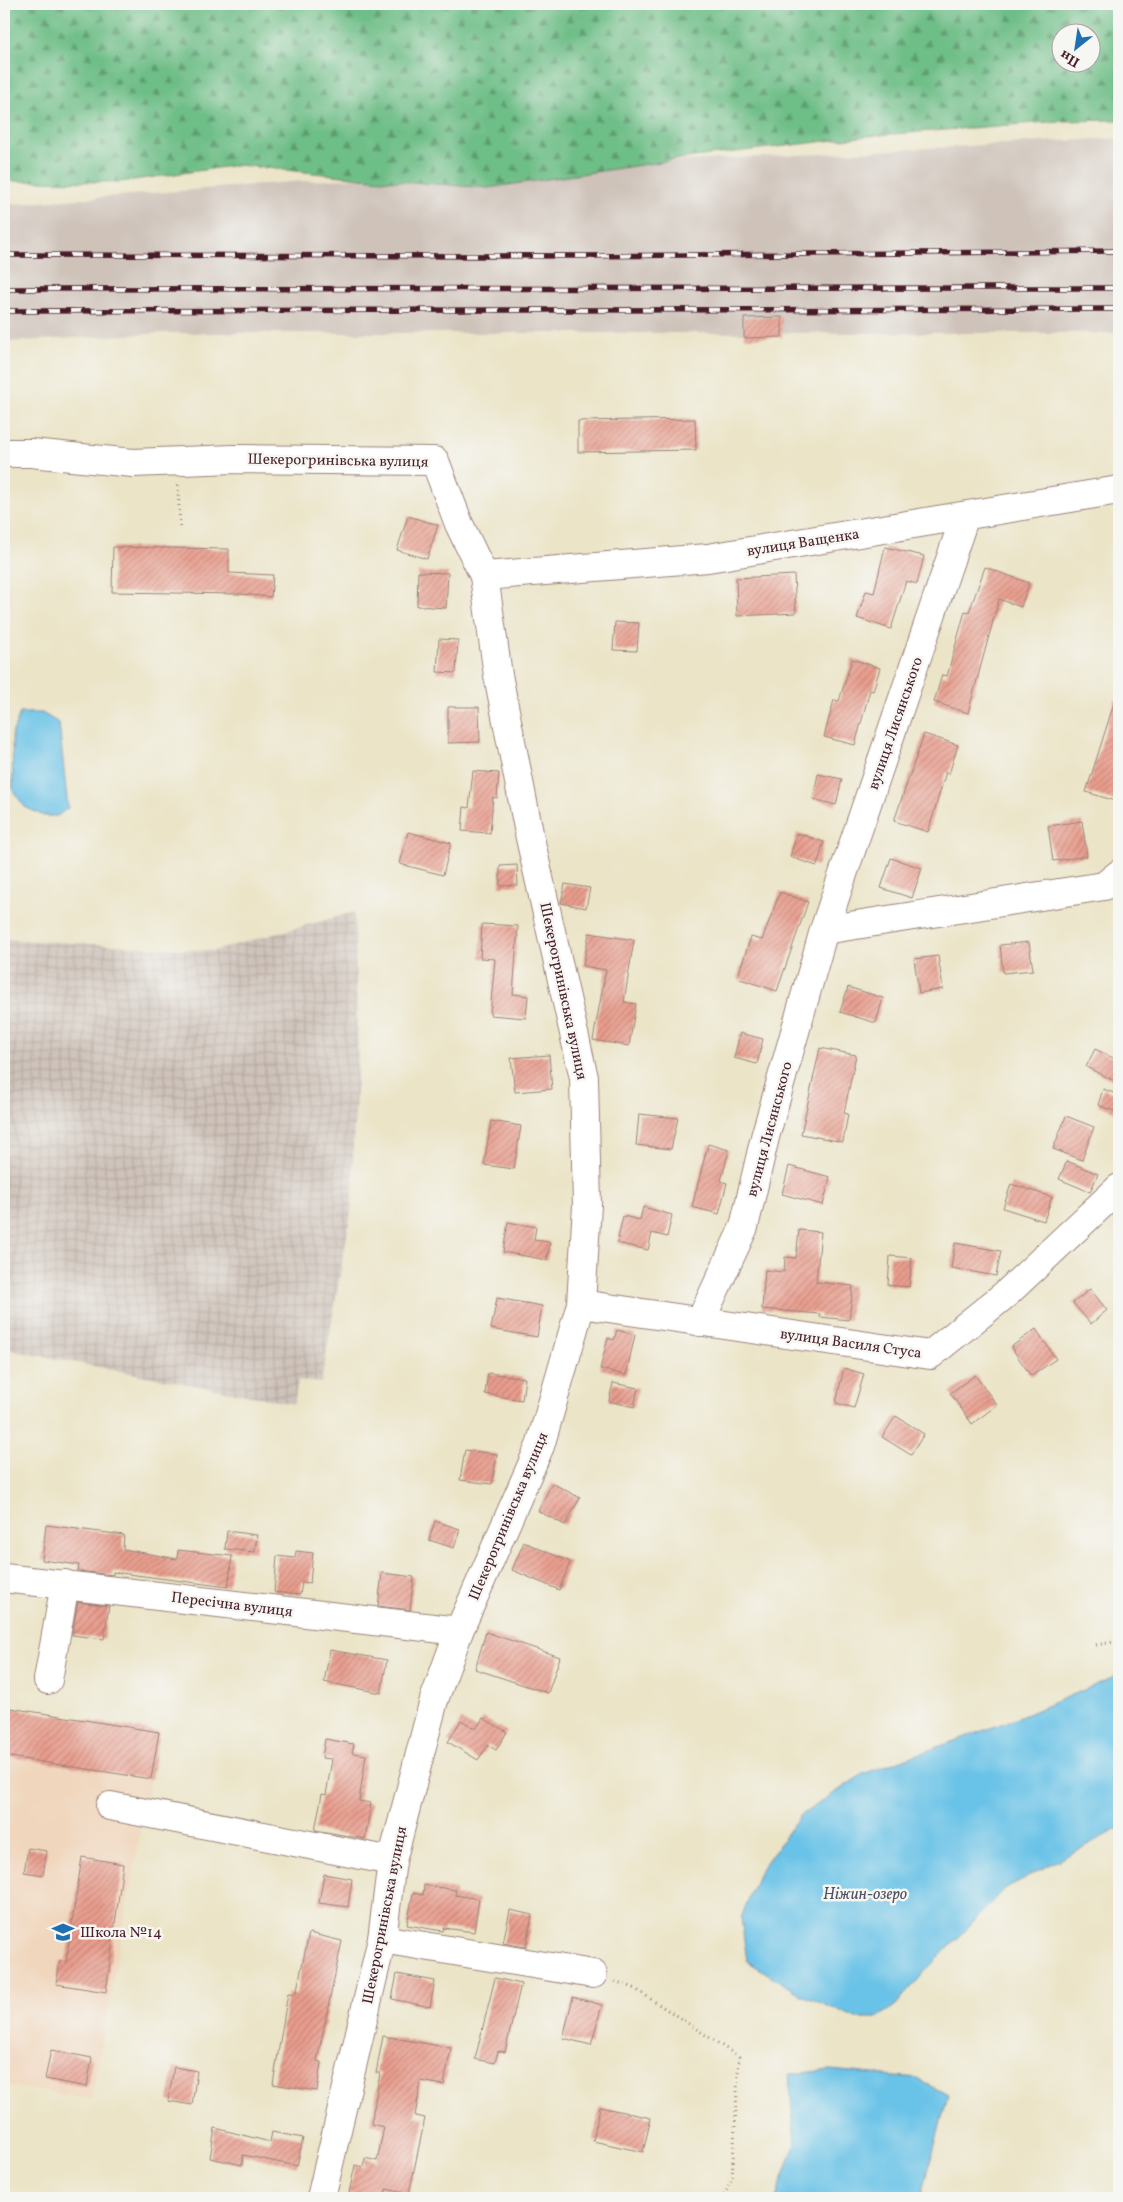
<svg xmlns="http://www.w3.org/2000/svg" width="1123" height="2202" viewBox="0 0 1123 2202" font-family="Vollkorn,serif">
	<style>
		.built { fill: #f0d6bc }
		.industrial { fill: url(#industrial-grid) }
		.railway { fill: #cec2b9 }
		.forest { fill: url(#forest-firs); stroke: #5c6e59; fill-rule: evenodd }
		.water { fill: #69c2e7; stroke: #5a7089 }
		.building { fill: url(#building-hatch) }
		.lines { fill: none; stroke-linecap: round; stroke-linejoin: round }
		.minor-casing { stroke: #9a8279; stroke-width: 30 }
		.path { stroke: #9a8279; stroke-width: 3; stroke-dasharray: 1 4; stroke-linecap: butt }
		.minor { stroke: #fff; stroke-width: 28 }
		.rail-casing { stroke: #4a1f2b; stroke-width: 5.5 }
		.rail { stroke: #f6f6f2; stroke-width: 4; stroke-dasharray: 11; stroke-linecap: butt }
		.labels { text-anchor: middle; stroke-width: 5; stroke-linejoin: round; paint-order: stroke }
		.street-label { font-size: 15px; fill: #4a1f2b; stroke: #f6f6f2 }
		.poi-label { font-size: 15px; fill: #4a1f2b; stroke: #f6f6f2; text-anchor: start }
		.water-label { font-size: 16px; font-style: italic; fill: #535063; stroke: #f6f6f2 }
	</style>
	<defs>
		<pattern id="industrial-grid" width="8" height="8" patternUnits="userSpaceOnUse" patternTransform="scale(1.25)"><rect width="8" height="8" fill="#cec2b9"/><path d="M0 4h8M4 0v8" fill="none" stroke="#b2a69f"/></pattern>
		<pattern id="forest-firs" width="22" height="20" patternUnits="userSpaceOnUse" patternTransform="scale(1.25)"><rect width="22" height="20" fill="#6ebe87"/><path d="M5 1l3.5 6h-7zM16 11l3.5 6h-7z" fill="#5c9a6f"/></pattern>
		<pattern id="building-hatch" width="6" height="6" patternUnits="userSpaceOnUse" patternTransform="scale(1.25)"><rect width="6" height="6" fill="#e99e8e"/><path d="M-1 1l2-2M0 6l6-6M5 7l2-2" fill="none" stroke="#bf8074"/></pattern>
	</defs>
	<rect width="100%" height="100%" fill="#f6f6f2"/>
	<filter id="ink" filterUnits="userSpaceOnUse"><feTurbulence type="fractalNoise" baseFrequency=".02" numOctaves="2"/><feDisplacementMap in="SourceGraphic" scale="10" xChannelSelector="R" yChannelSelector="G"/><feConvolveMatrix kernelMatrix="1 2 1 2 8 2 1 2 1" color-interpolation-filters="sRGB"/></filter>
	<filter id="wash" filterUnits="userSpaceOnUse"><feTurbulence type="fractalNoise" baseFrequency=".0096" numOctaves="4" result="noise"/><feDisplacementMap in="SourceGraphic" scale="20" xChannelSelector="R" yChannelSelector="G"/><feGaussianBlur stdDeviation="1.12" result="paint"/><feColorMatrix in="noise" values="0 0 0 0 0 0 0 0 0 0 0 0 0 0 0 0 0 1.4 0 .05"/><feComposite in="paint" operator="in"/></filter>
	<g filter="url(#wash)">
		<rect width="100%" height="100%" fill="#ebe4c7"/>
		<path class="built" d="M 4,1707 L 159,1732 L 91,2099 L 4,2085 Z"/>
		<path class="industrial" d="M 354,912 L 358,1060 L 353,1142 L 353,1183 L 351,1212 L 321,1383 L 298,1380 L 294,1404 L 4,1349 L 4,939 L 213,951 Z"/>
		<path class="railway" d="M 1119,138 L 1119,333 L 164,333 L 4,342 L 4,205 L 291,182 Z"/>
		<path class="forest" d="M 4,4 L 1119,4 L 1119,120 L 1061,121 L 868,136 L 694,157 L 488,188 L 371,179 L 238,165 L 120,182 L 4,181 ZM 1060,32 L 1090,32 L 1090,62 L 1060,62 Z"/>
		<g class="water">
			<path d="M 20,713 L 42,713 L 59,723 L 68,808 L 57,816 L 44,816 L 25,807 L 13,791 L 12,734 Z"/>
			<path d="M 1119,1675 L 1119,1828 L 1006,1888 L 929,1967 L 895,2006 L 876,2018 L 856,2018 L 802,1995 L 747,1961 L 741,1918 L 759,1872 L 800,1816 L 863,1774 L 1018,1718 Z"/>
			<path d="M 830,2070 L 917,2078 L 948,2095 L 921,2198 L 776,2198 L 795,2145 L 789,2074 Z"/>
		</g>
		<g id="blocks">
			<g class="building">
				<path d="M 782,317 L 782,337 L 744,338 L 744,318 Z"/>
				<path d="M 695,419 L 696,450 L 578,452 L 578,421 Z"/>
				<path d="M 408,516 L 438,525 L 427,559 L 397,550 Z"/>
				<path d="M 113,547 L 229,549 L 229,573 L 273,575 L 271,597 L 240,594 L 112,592 Z"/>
				<path d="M 885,547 L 924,556 L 917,584 L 906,581 L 891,629 L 857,618 L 866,591 L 874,593 Z"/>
				<path d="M 985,567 L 1029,583 L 1021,607 L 999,599 L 968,713 L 934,702 L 942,675 L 947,676 L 965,611 L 969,612 Z"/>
				<path d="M 418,572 L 448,573 L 446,608 L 417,606 Z"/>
				<path d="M 794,575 L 796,613 L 737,616 L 736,578 Z"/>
				<path d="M 615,622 L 639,623 L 637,651 L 613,650 Z"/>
				<path d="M 439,639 L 458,640 L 456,673 L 437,672 Z"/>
				<path d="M 852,659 L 880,668 L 873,691 L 870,690 L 855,745 L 824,737 L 834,700 L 839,701 Z"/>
				<path d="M 1115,700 L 1119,700 L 1119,802 L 1086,792 Z"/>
				<path d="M 448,707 L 479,707 L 480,742 L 448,743 Z"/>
				<path d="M 924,734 L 958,745 L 949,774 L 946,772 L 928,832 L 894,821 Z"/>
				<path d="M 473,771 L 499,773 L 497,798 L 493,797 L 490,833 L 462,831 L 464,807 L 469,808 Z"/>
				<path d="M 818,774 L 842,779 L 836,805 L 813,799 Z"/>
				<path d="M 1082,821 L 1087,856 L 1053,861 L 1048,826 Z"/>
				<path d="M 408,832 L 451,843 L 443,875 L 400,864 Z"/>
				<path d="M 797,833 L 824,842 L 817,866 L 790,857 Z"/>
				<path d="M 891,858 L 922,868 L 912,898 L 881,888 Z"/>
				<path d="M 517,865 L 518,885 L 500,886 L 500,866 Z"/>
				<path d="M 565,884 L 590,888 L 586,908 L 561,903 Z"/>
				<path d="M 780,892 L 808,902 L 777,991 L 737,978 L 751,937 L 762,940 Z"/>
				<path d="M 482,924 L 518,926 L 513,994 L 528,996 L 526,1018 L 490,1015 L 495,959 L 480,958 Z"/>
				<path d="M 589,933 L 634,940 L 624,1002 L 636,1004 L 629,1046 L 593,1040 L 606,970 L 583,966 Z"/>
				<path d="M 1029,942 L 1033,970 L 1003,973 L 1000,945 Z"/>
				<path d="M 938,956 L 943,989 L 919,993 L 914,959 Z"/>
				<path d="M 848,987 L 883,998 L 876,1023 L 840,1012 Z"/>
				<path d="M 740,1033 L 763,1039 L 757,1064 L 734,1058 Z"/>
				<path d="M 820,1048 L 856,1055 L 844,1113 L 848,1114 L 843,1142 L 801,1134 Z"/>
				<path d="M 1095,1049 L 1119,1061 L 1119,1083 L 1086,1067 Z"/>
				<path d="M 549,1055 L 552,1089 L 515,1092 L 511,1058 Z"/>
				<path d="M 1103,1089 L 1119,1095 L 1119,1113 L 1098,1105 Z"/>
				<path d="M 639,1114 L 678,1118 L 671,1149 L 636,1145 Z"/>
				<path d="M 1066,1116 L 1094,1127 L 1082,1160 L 1053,1149 Z"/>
				<path d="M 491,1121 L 521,1126 L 514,1169 L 484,1165 Z"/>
				<path d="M 708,1144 L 729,1150 L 721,1181 L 727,1183 L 719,1214 L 692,1207 Z"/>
				<path d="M 1067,1161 L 1098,1174 L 1090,1192 L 1059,1179 Z"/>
				<path d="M 789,1166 L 830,1177 L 823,1205 L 782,1194 Z"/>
				<path d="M 1011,1184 L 1052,1197 L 1044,1221 L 1003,1208 Z"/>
				<path d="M 643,1207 L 672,1215 L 667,1237 L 652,1233 L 648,1250 L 617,1243 L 623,1216 L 640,1220 Z"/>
				<path d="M 508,1222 L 536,1227 L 534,1240 L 550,1242 L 547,1260 L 503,1252 Z"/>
				<path d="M 799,1230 L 821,1232 L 816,1282 L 853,1286 L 849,1320 L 820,1317 L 820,1314 L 762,1309 L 765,1270 L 784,1272 L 785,1257 L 796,1258 Z"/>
				<path d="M 955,1243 L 1001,1251 L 996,1276 L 951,1268 Z"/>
				<path d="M 890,1256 L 912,1258 L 909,1287 L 888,1285 Z"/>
				<path d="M 1090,1289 L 1107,1310 L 1091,1324 L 1073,1303 Z"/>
				<path d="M 497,1298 L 542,1306 L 537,1337 L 491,1329 Z"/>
				<path d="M 1036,1329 L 1056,1359 L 1031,1376 L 1011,1347 Z"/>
				<path d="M 617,1330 L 635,1335 L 626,1375 L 600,1369 L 608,1338 L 614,1340 Z"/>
				<path d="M 844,1368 L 864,1374 L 854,1408 L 836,1403 Z"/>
				<path d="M 488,1373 L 525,1378 L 522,1400 L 485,1394 Z"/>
				<path d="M 975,1375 L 997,1405 L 972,1424 L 950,1393 Z"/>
				<path d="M 613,1383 L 638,1388 L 634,1407 L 609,1401 Z"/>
				<path d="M 896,1416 L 924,1434 L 911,1455 L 882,1437 Z"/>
				<path d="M 465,1450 L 497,1454 L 492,1484 L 460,1480 Z"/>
				<path d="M 552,1483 L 580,1498 L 565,1525 L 538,1511 Z"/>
				<path d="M 435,1521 L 460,1529 L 454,1548 L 429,1540 Z"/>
				<path d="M 46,1525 L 124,1535 L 123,1549 L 177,1559 L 178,1550 L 232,1556 L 228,1587 L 113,1572 L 113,1575 L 78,1571 L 79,1565 L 42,1560 Z"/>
				<path d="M 227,1531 L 257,1535 L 255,1552 L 225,1549 Z"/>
				<path d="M 524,1542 L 570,1562 L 559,1590 L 512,1570 Z"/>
				<path d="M 296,1551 L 313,1553 L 310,1583 L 302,1582 L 300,1595 L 274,1592 L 277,1556 L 295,1558 Z"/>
				<path d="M 382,1573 L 414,1577 L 410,1610 L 378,1606 Z"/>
				<path d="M 78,1602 L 109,1606 L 104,1639 L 72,1635 Z"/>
				<path d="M 486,1632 L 560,1657 L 548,1693 L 475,1669 Z"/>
				<path d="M 330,1650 L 387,1660 L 381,1693 L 324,1682 Z"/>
				<path d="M 4,1707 L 159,1732 L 151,1779 L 4,1756 Z"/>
				<path d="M 483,1718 L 507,1732 L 496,1750 L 488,1745 L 478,1760 L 448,1742 L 461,1720 L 476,1729 Z"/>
				<path d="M 325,1739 L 354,1744 L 352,1753 L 366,1755 L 359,1801 L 371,1803 L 365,1839 L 315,1830 L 322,1794 L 326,1795 L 332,1759 L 322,1758 Z"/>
				<path d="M 28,1848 L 47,1851 L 43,1875 L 24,1872 Z"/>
				<path d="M 82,1857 L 123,1864 L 106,1992 L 56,1984 L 60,1961 L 66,1962 Z"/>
				<path d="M 324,1874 L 352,1879 L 348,1907 L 319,1903 Z"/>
				<path d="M 424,1885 L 456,1890 L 455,1895 L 479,1899 L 474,1932 L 444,1928 L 443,1931 L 407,1925 L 413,1893 L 423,1895 Z"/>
				<path d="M 510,1910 L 532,1915 L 526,1947 L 503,1943 Z"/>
				<path d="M 309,1933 L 342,1941 L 317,2061 L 321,2062 L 317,2091 L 273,2084 L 288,1993 L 296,1994 Z"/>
				<path d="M 397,1974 L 435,1981 L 430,2007 L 392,1999 Z"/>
				<path d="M 495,1978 L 521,1984 L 505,2052 L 498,2051 L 495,2063 L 475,2059 Z"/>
				<path d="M 573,1997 L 602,2005 L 591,2045 L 563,2038 Z"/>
				<path d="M 383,2036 L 451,2048 L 444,2085 L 421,2081 L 415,2116 L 425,2118 L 409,2194 L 386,2189 L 385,2198 L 372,2198 L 349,2193 L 355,2165 L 364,2167 L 365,2158 L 377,2161 L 384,2127 L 371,2124 L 380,2073 L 376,2073 Z"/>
				<path d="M 51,2050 L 92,2058 L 87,2087 L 45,2079 Z"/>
				<path d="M 174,2067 L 197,2071 L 192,2105 L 168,2101 Z"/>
				<path d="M 600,2107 L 651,2118 L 643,2152 L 593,2141 Z"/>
				<path d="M 215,2128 L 270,2142 L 272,2132 L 303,2138 L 297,2166 L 243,2155 L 242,2165 L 210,2158 Z"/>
			</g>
		</g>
	</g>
	<g filter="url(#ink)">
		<use href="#blocks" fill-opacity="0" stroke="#9a8279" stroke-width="1"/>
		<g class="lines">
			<g class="minor-casing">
				<g id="minor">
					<path d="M 4,453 L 31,453 L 133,463 L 233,459 L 435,461 L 459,524 L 484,576 L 498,675 L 530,838 L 584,1078 L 587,1205 L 581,1304 L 540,1446 L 459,1631 L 434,1700 L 392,1861 L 382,1939 L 321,2198"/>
					<path d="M 484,576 L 708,558 L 1119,490"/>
					<path d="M 824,930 L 1104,886 L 1119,874"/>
					<path d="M 581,1304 L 930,1355 L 1007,1293 L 1119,1188"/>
					<path d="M 700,1322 L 744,1227 L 765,1137 L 824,930 L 965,516"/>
					<path d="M 4,1578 L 459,1631"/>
					<path d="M 48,1680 L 65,1584"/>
					<path d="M 110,1806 L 392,1861"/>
					<path d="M 382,1939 L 593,1974"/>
				</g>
			</g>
			<g class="path">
				<path d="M 178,485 L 180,527"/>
				<path d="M 1096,1645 L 1119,1641"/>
				<path d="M 615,1981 L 634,1988 L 739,2057 L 732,2178 L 723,2198"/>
			</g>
			<use href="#minor" class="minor"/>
			<g class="rail-casing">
				<g id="rail">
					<path d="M 4,255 L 584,256 L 1119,251"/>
					<path d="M 4,289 L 1119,288"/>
					<path d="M 4,311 L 1119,309"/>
				</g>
			</g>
			<use href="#rail" class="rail"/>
		</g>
	</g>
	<defs>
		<g id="school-bare" transform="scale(1.725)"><path d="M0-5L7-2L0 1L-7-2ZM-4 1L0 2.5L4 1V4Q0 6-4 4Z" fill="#1f6fb2" stroke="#f6f6f2" stroke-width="2.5" paint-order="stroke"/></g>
	</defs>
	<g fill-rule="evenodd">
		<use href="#school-bare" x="63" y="1932"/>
	</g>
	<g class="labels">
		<g class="street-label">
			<text transform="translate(338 460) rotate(1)" y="5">Шекерогринівська вулиця</text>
			<text transform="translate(803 542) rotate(-9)" y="5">вулиця Ващенка</text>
			<text transform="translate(895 723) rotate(-71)" y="5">вулиця Лисянського</text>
			<text transform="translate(564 991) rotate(78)" y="5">Шекерогринівська вулиця</text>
			<text transform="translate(769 1129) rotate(-75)" y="5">вулиця Лисянського</text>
			<text transform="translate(851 1343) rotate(8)" y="5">вулиця Василя Стуса</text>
			<text transform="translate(508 1516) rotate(-67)" y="5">Шекерогринівська вулиця</text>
			<text transform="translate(232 1604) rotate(7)" y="5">Пересічна вулиця</text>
			<text transform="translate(384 1915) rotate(-79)" y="5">Шекерогринівська вулиця</text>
		</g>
		<g class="poi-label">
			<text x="80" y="1937">Школа №14</text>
		</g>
		<g class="water-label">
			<text x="865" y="1899">Ніжин-озеро</text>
		</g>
	</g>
	<rect width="1123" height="2202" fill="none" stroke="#f6f6f2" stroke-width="20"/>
	<g transform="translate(1076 48) rotate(210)"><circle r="24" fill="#f6f6f2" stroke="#b1a0a2"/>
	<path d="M0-4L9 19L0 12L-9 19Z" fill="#1f6fb2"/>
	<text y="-8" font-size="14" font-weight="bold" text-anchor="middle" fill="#4a1f2b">Пн</text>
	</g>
</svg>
